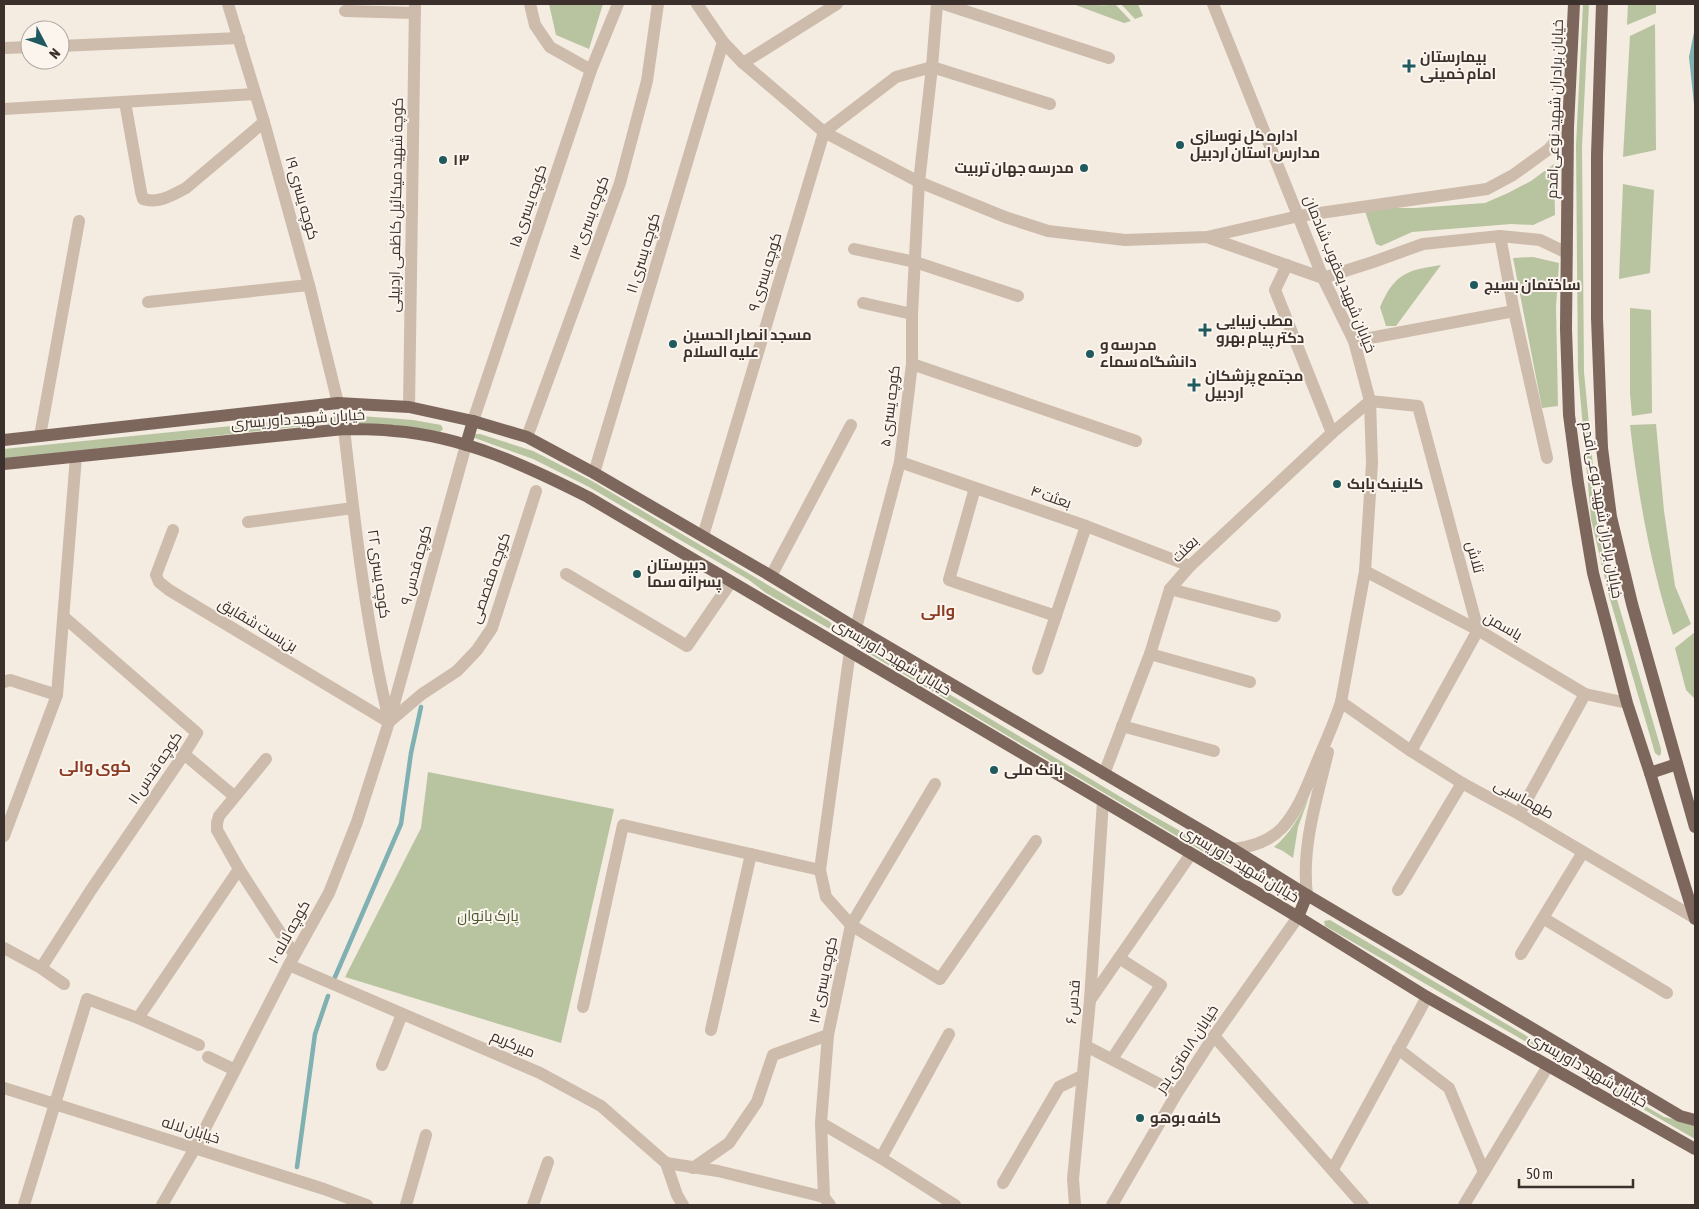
<svg xmlns="http://www.w3.org/2000/svg" width="1699" height="1209" viewBox="0 0 1699 1209" font-family="'Asap Condensed',Cairo,sans-serif">
	<style>
		.green { fill: #b8c4a0 }
		.water { fill: #7fb0b2 }
		.lines { fill: none; stroke-linecap: round; stroke-linejoin: round }
		.stream { stroke: #7fb0b2; stroke-width: 4.5 }
		.minor { stroke: #cdbbac; stroke-width: 12 }
		.major { stroke: #7d675c; stroke-width: 12 }
		.poi-dot { fill: #1f5a5e; stroke: #fbf5ee; stroke-width: 2 }
		.labels { text-anchor: middle; stroke-width: 4; stroke-linejoin: round; paint-order: stroke }
		.poi-label { font-size: 15px; font-weight: bold; fill: #3b302b; stroke: #fbf5ee; text-anchor: start }
		.street-label { font-size: 15px; fill: #3b302b; stroke: #fbf5ee }
		.park-label { font-size: 15px; fill: #4a5a2e; stroke: #fbf5ee }
		.neighbourhood-label { font-size: 16px; font-weight: bold; fill: #8c3b22; stroke: #fbf5ee }
	</style>
	<rect width="100%" height="100%" fill="#f4ebe1"/>
	<g class="green">
		<path d="M 549,4 L 603,4 L 589,49 L 556,35 Z"/>
		<path d="M 1073,4 C 1087,4 1102,7 1115,4 L 1131,21 L 1124,23 Z"/>
		<path d="M 1121,4 L 1138,4 L 1143,16 L 1135,19 Z"/>
		<path d="M 1583,4 L 1589,4 L 1582,146 L 1584,372 L 1598,519 L 1616,596 L 1661,749 L 1661,754 L 1659,756 L 1655,753 L 1609,596 L 1591,519 L 1578,371 L 1576,145 Z"/>
		<path d="M 1628,4 L 1656,4 L 1656,13 L 1627,25 Z"/>
		<path d="M 1655,24 L 1656,150 L 1623,157 L 1630,36 Z"/>
		<path d="M 1554,164 L 1555,215 L 1533,225 L 1511,224 L 1412,232 L 1381,246 L 1376,244 L 1364,208 L 1415,208 L 1485,203 L 1508,193 L 1531,181 Z"/>
		<path d="M 1623,184 L 1654,190 L 1650,273 L 1619,279 Z"/>
		<path d="M 1533,257 L 1559,263 L 1556,307 L 1558,406 L 1542,408 L 1513,258 Z"/>
		<path d="M 1441,265 L 1396,326 L 1386,326 L 1380,307 C 1394,274 1407,270 1441,265 Z"/>
		<path d="M 1630,308 L 1651,310 L 1652,413 L 1632,416 L 1630,393 Z"/>
		<path d="M 361,416 L 413,420 L 441,425 L 443,429 L 440,432 C 401,425 363,423 323,424 L 4,459 L 4,449 L 320,417 Z"/>
		<path d="M 1656,424 L 1664,511 L 1675,586 L 1691,624 L 1673,635 C 1651,567 1638,496 1630,425 Z"/>
		<path d="M 474,434 L 480,434 L 533,451 L 592,481 L 829,621 L 834,626 L 833,629 L 828,628 L 766,593 L 749,580 L 589,487 L 533,459 L 472,437 Z"/>
		<path d="M 1695,632 L 1695,699 L 1686,690 L 1675,648 Z"/>
		<path d="M 864,643 L 1134,805 L 1232,860 L 1236,865 L 1283,891 L 1281,894 L 1235,868 L 1224,864 L 863,650 L 859,644 Z"/>
		<path d="M 428,772 L 614,809 L 561,1043 L 345,977 L 421,828 Z"/>
		<path d="M 1309,797 L 1298,827 L 1293,858 L 1283,851 L 1274,847 C 1291,833 1299,817 1309,797 Z"/>
		<path d="M 1330,920 L 1664,1117 L 1695,1124 L 1695,1139 L 1325,926 L 1324,921 Z"/>
	</g>
	<path class="water" d="M 1695,27 L 1695,114 L 1689,57 Z"/>
	<g class="lines">
		<g class="stream">
			<path d="M 335,977 L 401,824 L 411,753 L 421,707"/>
			<path d="M 297,1167 L 315,1034 L 328,996"/>
		</g>
		<g class="minor">
			<path d="M 228,4 L 264,122 L 309,285 L 338,403"/>
			<path d="M 530,4 L 535,25 L 550,47 L 591,70"/>
			<path d="M 697,4 L 723,42 L 743,63 L 824,132 L 919,182 L 1005,217 L 1048,231 L 1125,240 L 1207,237 L 1299,216 L 1487,189 L 1513,175 L 1549,149 L 1568,127"/>
			<path d="M 944,4 L 1109,58"/>
			<path d="M 1213,4 L 1323,278 L 1354,341 L 1370,401 L 1372,463 L 1365,571 L 1341,702 C 1334,724 1324,745 1315,767 C 1306,788 1298,811 1282,828 C 1269,842 1252,847 1233,849"/>
			<path d="M 345,11 L 415,13"/>
			<path d="M 60,46 L 239,38"/>
			<path d="M 4,48 L 30,47"/>
			<path d="M 743,63 L 837,4"/>
			<path d="M 125,102 L 141,192 L 143,199 C 158,204 173,195 186,188 L 264,122"/>
			<path d="M 4,109 L 255,94"/>
			<path d="M 1500,236 L 1514,311 L 1547,458"/>
			<path d="M 1207,237 L 1323,278 L 1373,262 L 1423,244 L 1500,236 L 1540,240 L 1567,253"/>
			<path d="M 854,249 L 915,262 L 1018,296"/>
			<path d="M 1287,265 L 1275,290 L 1332,433"/>
			<path d="M 148,302 L 309,285"/>
			<path d="M 863,303 L 912,314"/>
			<path d="M 1354,341 L 1514,311"/>
			<path d="M 912,364 L 1136,441"/>
			<path d="M 409,407 L 415,4"/>
			<path d="M 473,421 L 591,70 L 618,4"/>
			<path d="M 344,429 C 355,526 366,625 389,720"/>
			<path d="M 40,436 L 79,221"/>
			<path d="M 527,437 L 620,183 L 647,81 L 658,4"/>
			<path d="M 900,462 L 1086,526 L 1190,566"/>
			<path d="M 594,473 L 723,42"/>
			<path d="M 975,488 L 949,580 L 1056,616"/>
			<path d="M 248,522 L 353,508"/>
			<path d="M 173,530 L 156,575 L 159,582 L 169,590 L 389,722"/>
			<path d="M 703,536 L 824,132 L 896,77 L 932,67 L 1050,104"/>
			<path d="M 1365,571 L 1478,630 L 1585,694 L 1627,703"/>
			<path d="M 566,574 L 687,646 L 731,582"/>
			<path d="M 771,576 L 851,425"/>
			<path d="M 1170,589 L 1275,616"/>
			<path d="M 856,628 L 900,462 L 912,364 L 912,314 L 919,182 L 932,67 L 937,4"/>
			<path d="M 1150,654 L 1250,682"/>
			<path d="M 1038,669 L 1086,526"/>
			<path d="M 4,682 L 10,680 L 57,695"/>
			<path d="M 1341,702 L 1411,751 L 1462,783 L 1519,814 L 1695,918"/>
			<path d="M 389,722 L 422,694 L 457,671 L 477,650 L 492,628 L 536,491"/>
			<path d="M 1122,726 L 1214,751"/>
			<path d="M 184,754 L 234,796"/>
			<path d="M 266,759 L 219,816 L 217,823 L 217,830 L 239,869 L 294,954"/>
			<path d="M 1104,774 L 1150,654 L 1170,589 L 1190,566 L 1332,433 L 1370,401 L 1418,406 L 1478,630 L 1411,751"/>
			<path d="M 935,784 L 851,925 L 940,979 L 1036,841"/>
			<path d="M 1519,814 L 1585,694"/>
			<path d="M 4,836 L 57,695 L 76,456"/>
			<path d="M 1398,890 L 1462,783"/>
			<path d="M 1307,895 C 1301,847 1317,798 1328,752"/>
			<path d="M 1543,918 L 1667,993"/>
			<path d="M 4,948 L 41,968 L 64,984"/>
			<path d="M 1521,954 L 1583,852"/>
			<path d="M 289,965 L 540,1073 L 601,1106 L 666,1163 L 677,1195 L 683,1205"/>
			<path d="M 41,968 L 91,890 L 184,754 L 197,733 L 64,617"/>
			<path d="M 1090,1000 L 1191,854"/>
			<path d="M 583,1007 L 623,825 L 820,870"/>
			<path d="M 138,1018 L 239,869"/>
			<path d="M 711,1030 L 751,854"/>
			<path d="M 1214,1036 L 1363,1205"/>
			<path d="M 1086,1046 L 1167,1088"/>
			<path d="M 1398,1049 L 1449,1088 L 1484,1172"/>
			<path d="M 208,1057 L 235,1070"/>
			<path d="M 1112,1059 L 1161,985 L 1119,958"/>
			<path d="M 382,1065 L 402,1014"/>
			<path d="M 4,1088 L 324,1189 L 367,1205"/>
			<path d="M 821,1123 L 881,1158 L 955,1205"/>
			<path d="M 881,1158 L 949,1034"/>
			<path d="M 666,1163 L 718,1171 L 824,1197"/>
			<path d="M 693,1168 L 729,1143 L 757,1102 L 773,1055 L 828,1035"/>
			<path d="M 1333,1169 L 1427,997"/>
			<path d="M 1003,1183 L 1059,1087 L 1082,1076"/>
			<path d="M 24,1205 L 87,999 L 138,1018 L 199,1045"/>
			<path d="M 162,1205 L 195,1148 L 289,965 L 329,893 L 357,822 L 389,722 L 466,445"/>
			<path d="M 406,1205 L 426,1135"/>
			<path d="M 533,1205 L 548,1162"/>
			<path d="M 830,1205 L 824,1197 L 821,1123 L 828,1035 L 851,925 L 826,897 L 820,870 L 850,651"/>
			<path d="M 1075,1205 L 1073,1179 L 1090,1000 L 1103,801"/>
			<path d="M 1112,1205 L 1177,1093 L 1214,1036 L 1298,917"/>
			<path d="M 1464,1205 L 1548,1066"/>
		</g>
		<g class="major">
			<path d="M 1574,4 L 1568,127 L 1566,329 L 1569,415 L 1578,483 L 1593,573 L 1627,703 L 1650,773 L 1695,919"/>
			<path d="M 1602,4 L 1597,155 L 1597,318 L 1602,448 L 1611,517 L 1632,604 L 1695,827"/>
			<path d="M 4,440 L 338,403 L 409,407 L 473,421 L 527,437 L 594,473 L 771,576 L 856,628 L 1233,849 L 1307,895 L 1680,1116 L 1695,1120"/>
			<path d="M 466,445 L 473,421"/>
			<path d="M 4,464 L 344,429 C 361,429 377,429 394,431 C 463,436 527,466 588,497 L 1103,801 L 1298,917 L 1427,997 L 1695,1149"/>
			<path d="M 1650,773 L 1677,764"/>
			<path d="M 1298,917 L 1307,895"/>
		</g>
	</g>
	<g class="poi-dot">
		<path d="M1406.5 58.5h5v5h5v5h-5v5h-5v-5h-5v-5h5z"/>
		<circle cx="1180" cy="145" r="5"/>
		<circle cx="443" cy="160" r="5"/>
		<circle cx="1084" cy="168" r="5"/>
		<circle cx="1474" cy="285" r="5"/>
		<path d="M1202.5 322.5h5v5h5v5h-5v5h-5v-5h-5v-5h5z"/>
		<circle cx="673" cy="344" r="5"/>
		<circle cx="1090" cy="354" r="5"/>
		<path d="M1191.5 377.5h5v5h5v5h-5v5h-5v-5h-5v-5h5z"/>
		<circle cx="1337" cy="484" r="5"/>
		<circle cx="637" cy="574" r="5"/>
		<circle cx="994" cy="770" r="5"/>
		<circle cx="1140" cy="1118" r="5"/>
	</g>
	<g class="labels">
		<g class="poi-label">
			<text x="1420" y="62">بیمارستان<tspan x="1420" dy="17">امام خمینی</tspan></text>
			<text x="1190" y="141">اداره کل نوسازی<tspan x="1190" dy="17">مدارس استان اردبیل</tspan></text>
			<text x="453" y="165">۱۳</text>
			<text x="1074" y="173" text-anchor="end">مدرسه جهان تربیت</text>
			<text x="1484" y="290">ساختمان بسیج</text>
			<text x="1216" y="326">مطب زیبایی<tspan x="1216" dy="17">دکتر پیام بهرو</tspan></text>
			<text x="683" y="340">مسجد انصار الحسین<tspan x="683" dy="17">علیه السلام</tspan></text>
			<text x="1100" y="350">مدرسه و<tspan x="1100" dy="17">دانشگاه سماء</tspan></text>
			<text x="1205" y="381">مجتمع پزشکان<tspan x="1205" dy="17">اردبیل</tspan></text>
			<text x="1347" y="489">کلینیک بابک</text>
			<text x="647" y="570">دبیرستان<tspan x="647" dy="17">پسرانه سما</tspan></text>
			<text x="1004" y="775">بانک ملی</text>
			<text x="1150" y="1123">کافه بوهو</text>
		</g>
		<g class="street-label">
			<text transform="translate(1555 109) rotate(-88)" y="5">خیابان برادران شهید نوعی‌اقدم</text>
			<text transform="translate(302 198) rotate(74)" y="5">کوچه یسری ۱۹</text>
			<text transform="translate(396 205) rotate(-89)" y="5">کوچه شهید میکائیل کاظمی اردبیلی</text>
			<text transform="translate(528 206) rotate(-71)" y="5">کوچه یسری ۱۵</text>
			<text transform="translate(589 218) rotate(-70)" y="5">کوچه یسری ۱۳</text>
			<text transform="translate(643 253) rotate(-73)" y="5">کوچه یسری ۱۱</text>
			<text transform="translate(765 272) rotate(-73)" y="5">کوچه یسری ۹</text>
			<text transform="translate(1340 274) rotate(68)" y="5">خیابان شهید یعقوب شادمان</text>
			<text transform="translate(890 406) rotate(-83)" y="5">کوچه یسری ۵</text>
			<text transform="translate(298 419) rotate(-4)" y="5">خیابان شهید داور یسری</text>
			<text transform="translate(1051 497) rotate(19)" y="5">بعثت ۴</text>
			<text transform="translate(1602 510) rotate(80)" y="5">خیابان برادران شهید نوعی‌اقدم</text>
			<text transform="translate(1185 549) rotate(-45)" y="5">بعثت</text>
			<text transform="translate(1475 557) rotate(75)" y="5">تلاش</text>
			<text transform="translate(416 565) rotate(-75)" y="5">کوچه قدس ۹</text>
			<text transform="translate(379 574) rotate(82)" y="5">کوچه یسری ۲۲</text>
			<text transform="translate(490 578) rotate(-71)" y="5">کوچه مقصصی</text>
			<text transform="translate(258 625) rotate(31)" y="5">بن‌بست شقایق</text>
			<text transform="translate(1503 626) rotate(30)" y="5">یاسمن</text>
			<text transform="translate(892 657) rotate(31)" y="5">خیابان شهید داور یسری</text>
			<text transform="translate(155 768) rotate(-56)" y="5">کوچه قدس ۱۱</text>
			<text transform="translate(1524 799) rotate(29)" y="5">طهماسبی</text>
			<text transform="translate(1240 864) rotate(31)" y="5">خیابان شهید داور یسری</text>
			<text transform="translate(289 932) rotate(-61)" y="5">کوچه لاله ۱۰</text>
			<text transform="translate(823 980) rotate(-78)" y="5">کوچه یسری ۱۴</text>
			<text transform="translate(1073 1002) rotate(-85)" y="5">قدس ۶</text>
			<text transform="translate(513 1044) rotate(23)" y="5">میرکریم</text>
			<text transform="translate(1187 1049) rotate(-57)" y="5">خیابان ۱۸متری بدر</text>
			<text transform="translate(1588 1070) rotate(30)" y="5">خیابان شهید داور یسری</text>
			<text transform="translate(191 1130) rotate(17)" y="5">خیابان لاله</text>
		</g>
		<g class="park-label">
			<text x="488" y="921">پارک بانوان</text>
		</g>
		<g class="neighbourhood-label">
			<text x="938" y="616">والی</text>
			<text x="95" y="772">کوی والی</text>
		</g>
	</g>
	<rect width="1699" height="1209" fill="none" stroke="#3b302b" stroke-width="10"/>
	<g transform="translate(45 45) rotate(131)"><circle r="24" fill="#fbf5ee" stroke="#aea6a0"/>
	<path d="M0-4L9 19L0 12L-9 19Z" fill="#1f5a5e"/>
	<text y="-8" font-size="14" font-weight="bold" text-anchor="middle" fill="#3b302b">N</text>
	</g>
	<path d="M1519 1179v8h114v-8" fill="none" stroke="#3b302b" stroke-width="2.5"/>
	<text x="1526" y="1179" font-size="15" fill="#3b302b" stroke="#fbf5ee" stroke-width="4" paint-order="stroke">50 m</text>
</svg>
